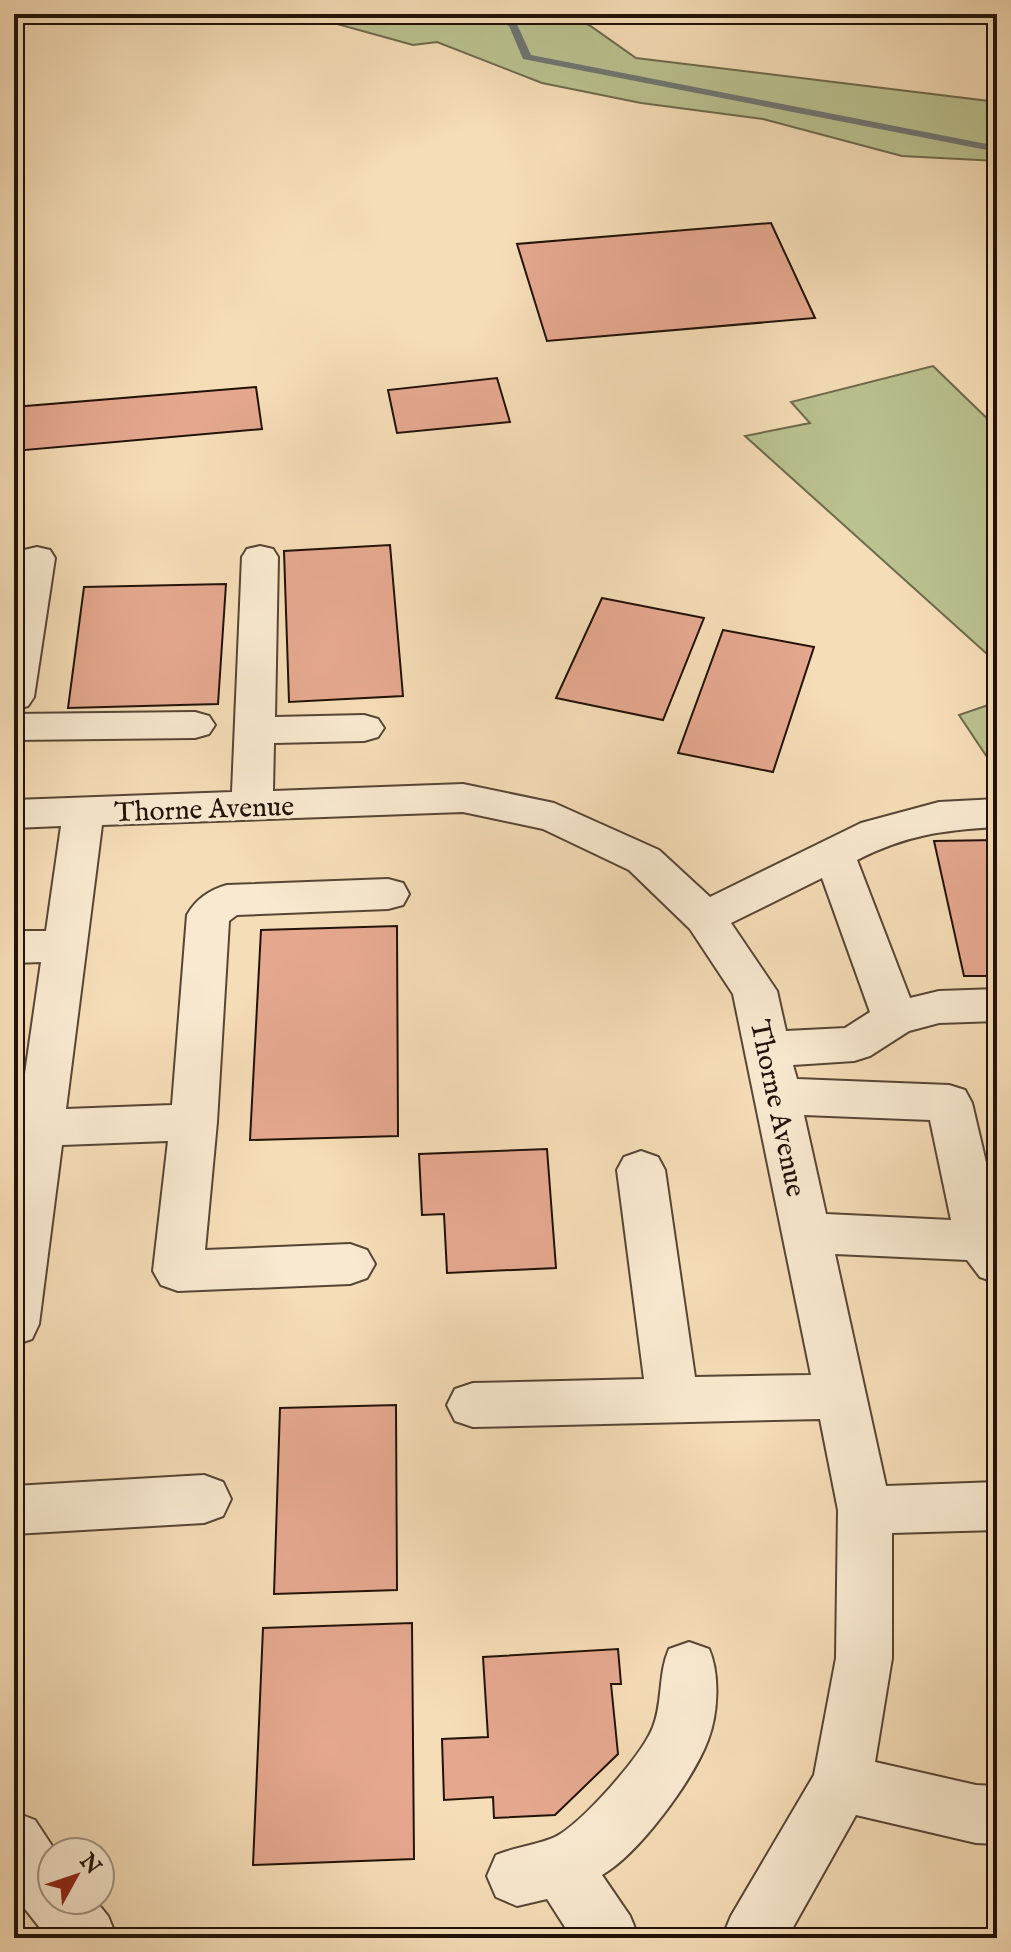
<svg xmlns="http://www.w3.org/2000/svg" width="1011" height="1952" viewBox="0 0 1011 1952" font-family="'IM FELL English',serif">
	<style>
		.green { fill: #bac290; stroke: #6e6a4c; stroke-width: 2 }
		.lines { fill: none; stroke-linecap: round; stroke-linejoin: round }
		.stream { fill: #6f7674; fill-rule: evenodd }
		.building { fill: #e5a88f; stroke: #221209; stroke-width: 2 }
		.minor-casing { stroke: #574534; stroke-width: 4 }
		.minor { fill: #f8e9d0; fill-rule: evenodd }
		.labels { text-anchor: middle; stroke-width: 7; stroke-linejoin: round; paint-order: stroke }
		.street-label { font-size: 28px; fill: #221209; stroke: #f8e9d0 }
	</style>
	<rect width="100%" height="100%" fill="#f5ddb7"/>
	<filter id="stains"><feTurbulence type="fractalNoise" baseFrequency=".0025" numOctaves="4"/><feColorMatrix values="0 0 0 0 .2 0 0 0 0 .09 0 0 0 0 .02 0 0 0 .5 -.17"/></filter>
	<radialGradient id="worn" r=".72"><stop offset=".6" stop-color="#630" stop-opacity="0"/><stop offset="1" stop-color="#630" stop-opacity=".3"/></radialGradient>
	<g class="green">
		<path d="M 14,14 L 563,14 L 589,25 L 636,58 L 997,102 L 997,161 L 902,156 L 763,119 L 641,103 L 542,83 L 437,42 L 413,45 L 312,17 L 221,15 L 135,21 L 14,20 Z"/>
		<path d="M 933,366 L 997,428 L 997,663 L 745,436 L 810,423 L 791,402 Z"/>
		<path d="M 997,702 L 997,772 L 959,715 Z"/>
	</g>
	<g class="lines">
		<path class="stream" d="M 483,14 L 497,14 L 516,22 L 531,55 L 997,146 L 997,152 L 523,59 L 509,26 Z"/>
	</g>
	<g class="building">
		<path d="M 771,223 L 815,318 L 547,341 L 517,244 Z"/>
		<path d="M 497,378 L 510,422 L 397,433 L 388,390 Z"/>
		<path d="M 256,387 L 262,429 L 14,451 L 14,407 Z"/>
		<path d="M 390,545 L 403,696 L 289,702 L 284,551 Z"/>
		<path d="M 226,584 L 218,704 L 68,708 L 84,587 Z"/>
		<path d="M 602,598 L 704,618 L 663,720 L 556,698 Z"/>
		<path d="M 723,630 L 814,647 L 773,772 L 678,753 Z"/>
		<path d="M 997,840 L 997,976 L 964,976 L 934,841 Z"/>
		<path d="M 397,926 L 398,1136 L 250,1140 L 261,930 Z"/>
		<path d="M 547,1149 L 556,1268 L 447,1273 L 444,1214 L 422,1215 L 419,1154 Z"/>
		<path d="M 396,1405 L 397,1590 L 274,1594 L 280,1408 Z"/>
		<path d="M 412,1623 L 414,1859 L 253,1865 L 263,1628 Z"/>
		<path d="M 618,1649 L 621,1684 L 611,1684 L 618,1754 L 555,1815 L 494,1818 L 493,1797 L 444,1800 L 442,1739 L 488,1737 L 483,1657 Z"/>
	</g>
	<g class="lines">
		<g class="minor-casing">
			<g id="minor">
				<path d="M 260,546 L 273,549 L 278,557 L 275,717 L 364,715 L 378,719 L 384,728 L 378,737 L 364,741 L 274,743 L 273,791 L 463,784 L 554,803 L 659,850 L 710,897 L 861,823 L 939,802 L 997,799 L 997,827 C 943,830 906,835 857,860 L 910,998 L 939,991 L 997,989 L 997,1021 L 939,1023 L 909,1031 L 870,1056 L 854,1061 L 793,1065 L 797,1079 L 949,1085 L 965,1090 L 972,1103 L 997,1209 L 997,1283 L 980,1277 L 967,1260 L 835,1254 L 886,1486 L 997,1482 L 997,1530 L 892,1533 L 892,1658 L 875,1762 L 976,1785 L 997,1786 L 997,1844 L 976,1843 L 856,1815 L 787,1938 L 722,1938 L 731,1916 L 814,1775 L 836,1658 L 838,1510 L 820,1419 L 473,1427 L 455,1421 L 447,1405 L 455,1389 L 473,1383 L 644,1379 L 617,1170 L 624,1157 L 641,1151 L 658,1157 L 665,1170 L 695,1377 L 811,1375 L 733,994 L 690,929 L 629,870 L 543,829 L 463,812 L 102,825 L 66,1109 L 172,1105 L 187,915 C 196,899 209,890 227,885 L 388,879 L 403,883 L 409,894 L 403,905 L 388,909 L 237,915 L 229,921 L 217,1122 L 205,1250 L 350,1244 L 367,1250 L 375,1264 L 367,1278 L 350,1284 L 178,1291 L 161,1285 L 153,1271 L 168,1141 L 62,1145 L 39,1324 L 32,1339 L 14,1345 L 14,1150 L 41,962 L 14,963 L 14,931 L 46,931 L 61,826 L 14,828 L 14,800 L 232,792 L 242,557 L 247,549 ZM 822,878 L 870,1012 L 845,1028 L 786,1031 L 777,991 L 731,923 ZM 804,1115 L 930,1120 L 951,1220 L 826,1214 Z"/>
				<path d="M 37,547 L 50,550 L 55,558 L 34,697 L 28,706 L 14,710 C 14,674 6,577 24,550 Z"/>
				<path d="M 195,712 L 209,716 L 215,725 L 209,734 L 195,738 L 14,740 L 14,714 Z"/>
				<path d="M 204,1475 L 223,1482 L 231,1499 L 223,1516 L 204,1523 L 14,1534 L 14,1486 Z"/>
				<path d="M 689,1642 L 709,1649 C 720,1674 718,1714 708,1740 C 693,1780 639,1854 602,1875 L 630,1916 L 639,1938 L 572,1938 L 547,1899 L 517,1906 L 496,1897 L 487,1876 L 496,1855 C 515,1847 537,1845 555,1837 C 581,1824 642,1756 653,1727 C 663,1703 658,1674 669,1649 Z"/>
				<path d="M 14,1812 L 35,1820 L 56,1852 L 52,1852 L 52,1900 L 95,1900 L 108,1916 L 117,1938 L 48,1938 L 14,1895 Z"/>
			</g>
		</g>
		<use href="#minor" class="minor"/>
	</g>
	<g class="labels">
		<g class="street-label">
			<text transform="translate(204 808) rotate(-2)" y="10">Thorne Avenue</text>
			<text transform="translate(779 1108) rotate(78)" y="10">Thorne Avenue</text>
		</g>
	</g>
	<rect width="1011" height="1952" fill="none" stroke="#f5ddb7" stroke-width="48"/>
	<rect x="16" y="16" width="979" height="1920" fill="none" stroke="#221209" stroke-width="4"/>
	<rect x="24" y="24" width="963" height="1904" fill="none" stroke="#221209" stroke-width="2"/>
	<g transform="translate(76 1876) rotate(50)"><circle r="38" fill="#f8e9d0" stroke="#a29380" stroke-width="2"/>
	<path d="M0-6L14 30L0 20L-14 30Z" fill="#8f2418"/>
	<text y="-12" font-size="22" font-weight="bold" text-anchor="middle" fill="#221209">N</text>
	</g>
	<rect width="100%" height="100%" filter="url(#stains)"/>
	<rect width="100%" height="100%" fill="url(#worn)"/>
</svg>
